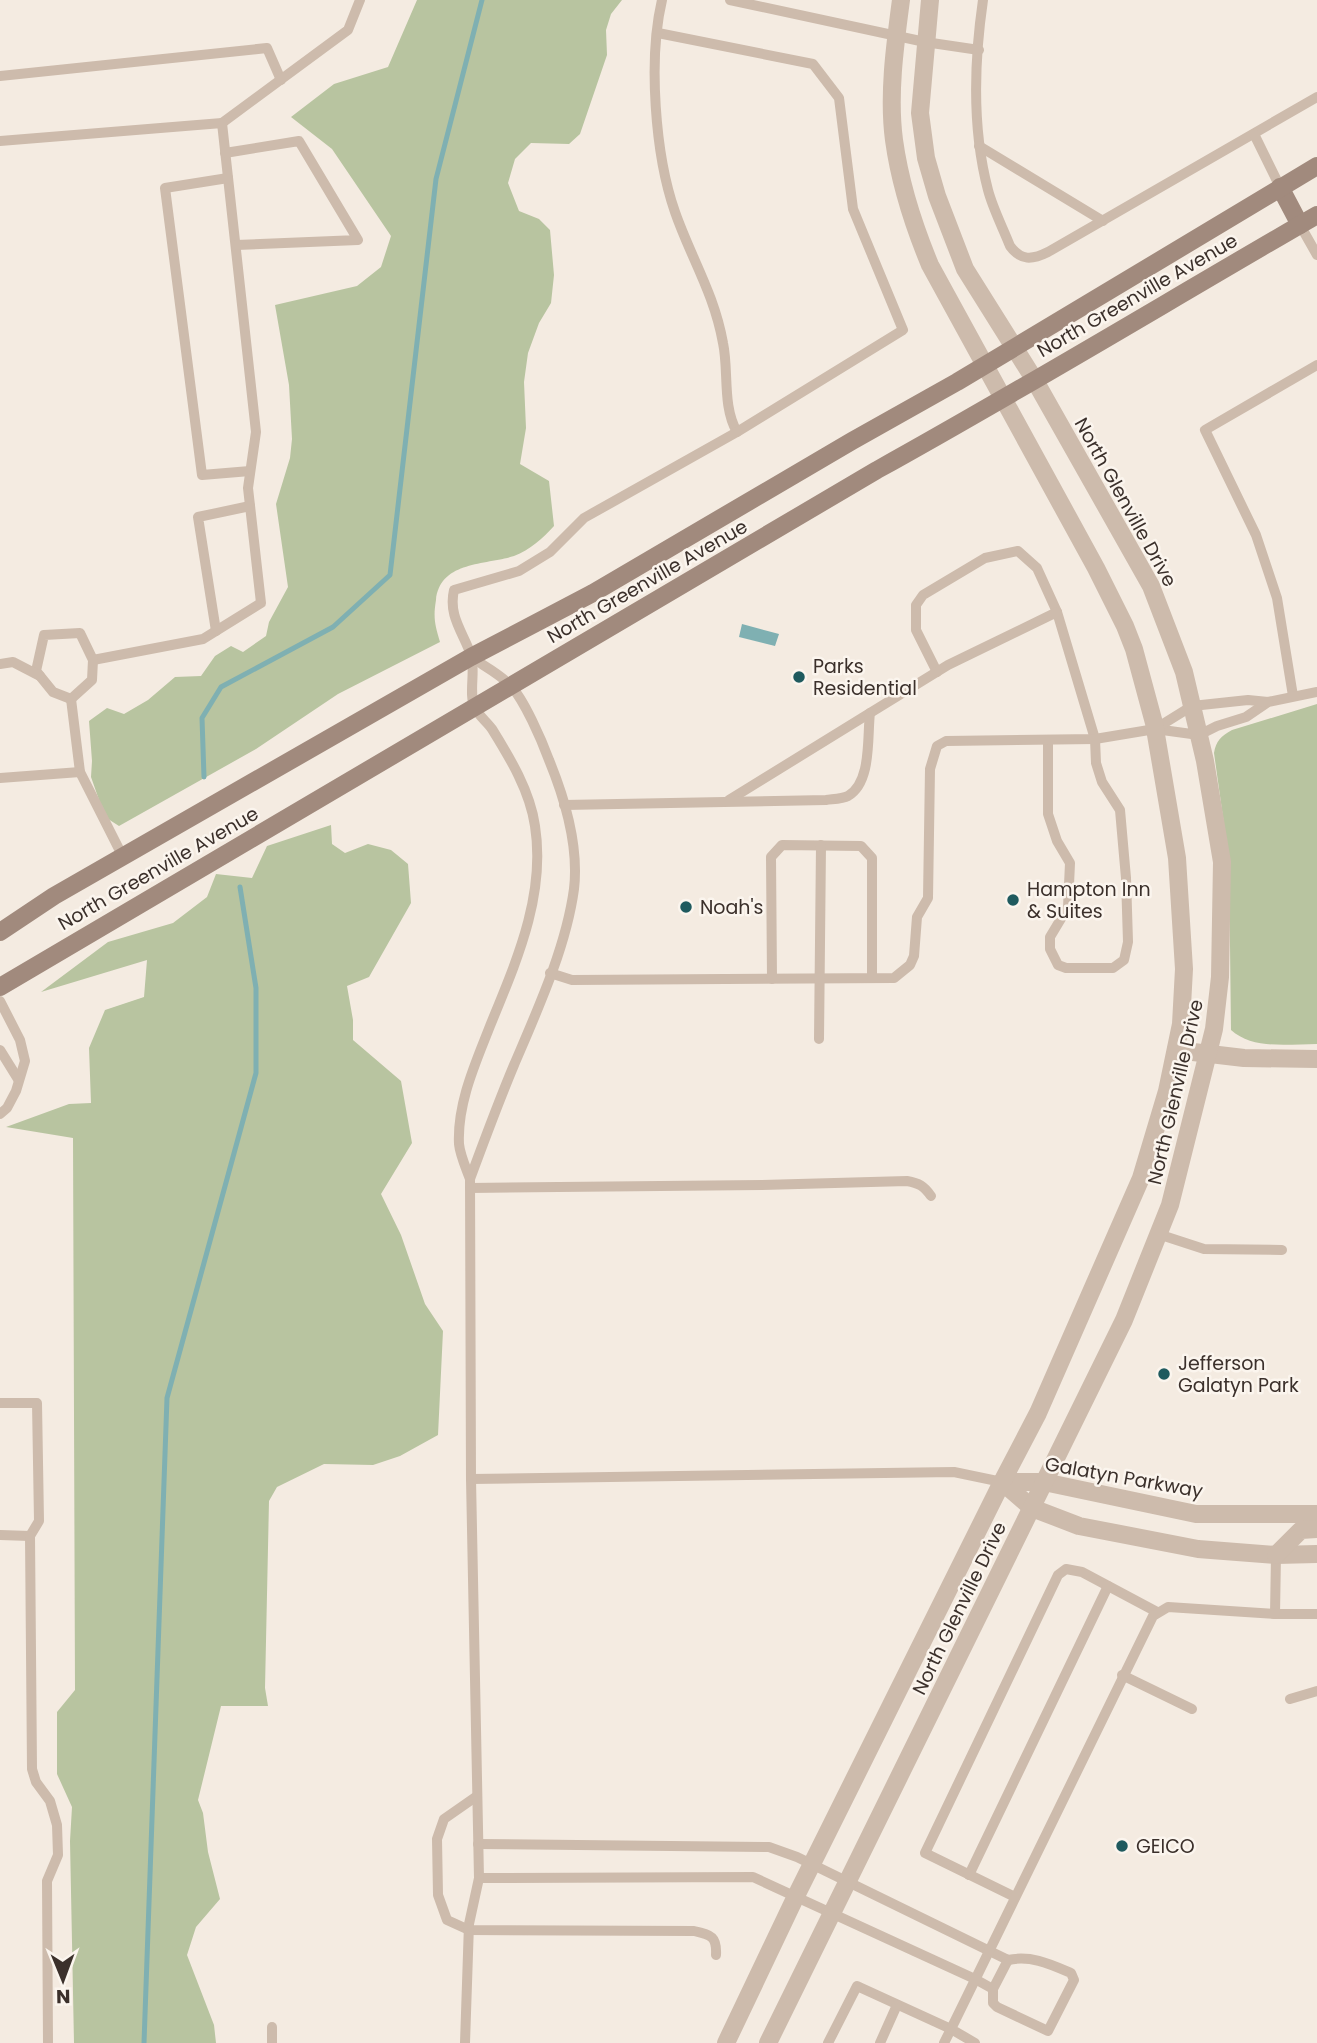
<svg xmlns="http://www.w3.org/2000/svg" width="1317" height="2043" viewBox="0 0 1317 2043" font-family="Poppins,sans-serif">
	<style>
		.green { fill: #b8c4a0 }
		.water { fill: #7fb0b2 }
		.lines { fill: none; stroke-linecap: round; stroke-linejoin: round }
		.stream { stroke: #7fb0b2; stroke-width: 5 }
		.service { stroke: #cdbbac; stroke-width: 10 }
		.minor { stroke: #cdbbac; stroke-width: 18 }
		.tertiary { stroke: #cdbbac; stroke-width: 18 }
		.secondary { stroke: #a18a7d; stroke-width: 18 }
		.poi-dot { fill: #1f5a5e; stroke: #fbf5ee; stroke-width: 2.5 }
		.labels { text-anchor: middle; stroke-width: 5; stroke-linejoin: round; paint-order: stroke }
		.street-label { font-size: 19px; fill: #3b302b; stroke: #fbf5ee }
		.poi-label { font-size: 19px; fill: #3b302b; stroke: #fbf5ee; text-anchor: start }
	</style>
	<rect width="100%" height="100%" fill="#f4ebe1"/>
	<g class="green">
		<path d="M 417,0 L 622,0 L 611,14 L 606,30 L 607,55 L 580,134 L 569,144 L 531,143 L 515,159 L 508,183 L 519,211 L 539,219 L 550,230 L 554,275 L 551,303 L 539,323 L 528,353 L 524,382 L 526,428 L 520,464 L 549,481 L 554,526 C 543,538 530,550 514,556 C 485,565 440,561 436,600 C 433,618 435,625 440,642 L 338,694 L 256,749 L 119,826 L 105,817 L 91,777 L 92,761 L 89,721 L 107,708 L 124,714 L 148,700 L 175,677 L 201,676 L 215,656 L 231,646 L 243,652 L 266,636 L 269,622 L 288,587 L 276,504 L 290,458 L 292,439 L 289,385 L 275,305 L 357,286 L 381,267 L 391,236 L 332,149 L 291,117 L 334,84 L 388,67 Z"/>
		<path d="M 1317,704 L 1317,1044 C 1289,1044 1253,1050 1231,1030 L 1229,860 L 1214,753 C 1216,741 1221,736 1232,730 Z"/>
		<path d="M 331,825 L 332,844 L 345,853 L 368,844 L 391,850 L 408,864 L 411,903 L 369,977 L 347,986 L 353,1020 L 353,1040 L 401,1081 L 412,1143 L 381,1194 L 401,1235 L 425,1304 L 443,1331 L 438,1435 L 400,1456 L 373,1465 L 324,1464 L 277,1487 L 269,1501 L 265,1688 L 268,1706 L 221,1706 L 198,1800 L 203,1813 L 208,1852 L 220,1899 L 196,1927 L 187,1955 L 214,2025 L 216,2043 L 74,2043 L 70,1841 L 72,1807 L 57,1774 L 57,1712 L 75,1690 L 73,1138 L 6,1127 L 69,1104 L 91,1103 L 89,1048 L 105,1010 L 144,997 L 147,960 L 41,992 L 108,942 L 173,923 L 207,897 L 216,874 L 252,878 L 267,846 Z"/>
	</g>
	<path class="water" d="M 742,624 L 779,634 L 775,646 L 739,637 Z"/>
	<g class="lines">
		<g class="stream">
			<path d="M 204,777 L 202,718 L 221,687 L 333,627 L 390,575 L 436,179 L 482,0"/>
			<path d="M 144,2043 L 167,1398 L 256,1073 L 256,988 L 240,887"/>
		</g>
		<g class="service">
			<path d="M 662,0 C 648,59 655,155 675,212 C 691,258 714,293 723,343 C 729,371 722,406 737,432"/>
			<path d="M 730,0 L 925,42 L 979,50"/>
			<path d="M 983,0 C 974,62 972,129 988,190 C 993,209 1003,228 1010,246 C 1021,261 1032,260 1048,252 L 1317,97"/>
			<path d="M 0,76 L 267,48 L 281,80"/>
			<path d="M 222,123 L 348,30 L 360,0"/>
			<path d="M 1254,134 L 1280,187"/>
			<path d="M 0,141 L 222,123 L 256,432 L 248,488 L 261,603 L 203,639 L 93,660"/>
			<path d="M 979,146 L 1103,221"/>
			<path d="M 225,153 L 299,141 L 358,240 L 236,245"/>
			<path d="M 228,178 L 165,188 L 202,475 L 250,471"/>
			<path d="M 1300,225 L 1317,255"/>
			<path d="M 216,631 L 198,517 L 250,506"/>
			<path d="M 80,633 L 93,660 L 92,680 L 71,699 L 53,692 L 36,671 L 44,635 Z"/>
			<path d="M 0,664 L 13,662 L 40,676"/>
			<path d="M 937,672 L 916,630 L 916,605 L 923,595 L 985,558 L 1018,551 L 1037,568 L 1057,612"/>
			<path d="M 1293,696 L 1277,598 L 1256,535 L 1205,430 L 1317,365"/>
			<path d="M 71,699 L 80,772 L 123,857"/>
			<path d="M 1155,729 L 1199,735 L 1217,726 L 1246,717 L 1268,702 L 1317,692"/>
			<path d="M 0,778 L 80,772"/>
			<path d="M 729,800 L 870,713"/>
			<path d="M 564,805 L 826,800 C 833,799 842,799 848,796 C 872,782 867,737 870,713 L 948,665 L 1057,612 L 1095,739 L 1096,763 L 1102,782 L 1120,810 L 1126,878 L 1128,942 L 1124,960 L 1113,968 L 1066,968 L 1058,965 L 1050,949 L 1050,937 L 1068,907 L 1070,863 L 1057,841 L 1048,814 L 1048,741"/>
			<path d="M 550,973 L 572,980 L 894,978 L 910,965 L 914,956 L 917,917 L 928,898 L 930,769 L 937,746 L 946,741 L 1095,739 L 1155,729 L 1192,706 L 1248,700 L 1268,702"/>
			<path d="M 772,979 L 771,857 L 782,845 L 861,846 L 872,858 L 872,978"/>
			<path d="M 0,1001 L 20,1040 L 25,1061 L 16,1091 L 7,1108 L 0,1114"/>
			<path d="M 819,1039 L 821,845"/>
			<path d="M 0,1050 L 18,1079"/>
			<path d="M 470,1179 C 484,1141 498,1103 514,1065 C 537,1011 566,948 574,889 C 579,846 565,799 549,760 C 542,741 524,699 510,685 C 500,674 484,666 471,657"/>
			<path d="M 470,1188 L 762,1185 L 907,1181 C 919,1183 924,1186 931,1196"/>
			<path d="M 1158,1234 L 1204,1249 L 1282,1250"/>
			<path d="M 0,1403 L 37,1403 L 39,1521 L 30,1536 L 0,1535"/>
			<path d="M 471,1479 L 954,1472 L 1002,1482"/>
			<path d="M 30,1536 L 32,1769 L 36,1782 L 50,1801 L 57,1825 L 58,1855 L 47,1881 L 48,2043"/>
			<path d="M 1276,1555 L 1275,1614 L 1317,1614"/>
			<path d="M 1122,1675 L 1192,1709"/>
			<path d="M 1290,1699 L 1317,1691"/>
			<path d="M 477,1796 L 444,1819 L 437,1839 L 438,1895 L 447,1920 L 469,1930 L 694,1931 C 711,1935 717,1936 716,1955"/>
			<path d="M 478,1844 L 769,1847 L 797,1857 L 1008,1960 C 1031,1955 1050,1964 1071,1973 L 1074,1980 L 1048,2031 L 997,2007 L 993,2003 L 993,1989 L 975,1979 L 753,1877 L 479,1878"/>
			<path d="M 969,1875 L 1108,1586"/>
			<path d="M 1015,1897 L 925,1853 L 1058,1575 L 1066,1569 L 1082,1572 L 1157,1612"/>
			<path d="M 993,1989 L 1008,1960"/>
			<path d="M 272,2027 L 272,2043"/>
			<path d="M 465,2043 L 469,1924 L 479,1878 L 471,1479 L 470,1179 C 466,1168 460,1155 459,1144 C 457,1103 476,1062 490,1026 C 516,962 546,896 535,826 C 530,791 510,758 492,729 C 487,722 479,716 475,708 C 468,694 476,671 471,655 C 463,632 448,616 454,590 L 519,571 L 550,552 L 584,518 L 737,432 L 903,330 L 853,209 L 839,98 L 813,64 L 658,33"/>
			<path d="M 828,2043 L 857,1986 L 951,2029 L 944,2043"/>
			<path d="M 880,2043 L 897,2005"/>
			<path d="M 975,2043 L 951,2029 L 1153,1616 L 1168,1607 L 1275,1614"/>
		</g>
		<path class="minor" d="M 1176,1050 L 1244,1058 L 1317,1059"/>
		<g class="tertiary">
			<path d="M 1002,1482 L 1032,1508 L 1079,1526 L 1198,1549 L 1276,1555 L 1317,1554"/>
			<path d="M 1002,1482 L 1044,1482 L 1196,1514 L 1317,1514"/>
			<path d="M 1276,1555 L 1301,1530 L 1317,1529"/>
			<path d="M 726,2043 L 796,1896 L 1002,1482 L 1038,1413 L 1141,1178 L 1167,1091 L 1181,1024 L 1184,969 L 1177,858 L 1154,723 L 1134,649 L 1125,626 L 1096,568 L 930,265 C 913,224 900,184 894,140 C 888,95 895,45 901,0"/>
			<path d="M 768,2043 L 1124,1320 L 1170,1205 L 1214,1029 L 1220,977 L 1222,862 L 1205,761 L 1184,672 L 1151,586 L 1034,379 L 965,269 L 937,196 L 926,158 L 920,113 L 930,0"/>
		</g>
		<g class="secondary">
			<path d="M 1280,187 L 1300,225"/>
			<path d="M 0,932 L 54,896 L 471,657 L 593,593 L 852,441 L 957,382 L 1317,166"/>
			<path d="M 0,987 L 877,470 C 1025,388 1170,300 1317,215"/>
		</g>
	</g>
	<g class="poi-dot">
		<circle cx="799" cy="677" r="7"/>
		<circle cx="1013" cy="900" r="7"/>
		<circle cx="686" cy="907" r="7"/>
		<circle cx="1164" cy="1374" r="7"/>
		<circle cx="1122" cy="1846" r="7"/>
	</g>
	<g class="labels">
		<g class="street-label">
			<text transform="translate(1137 295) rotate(-30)" y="7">North Greenville Avenue</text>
			<text transform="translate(1126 502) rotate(61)" y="7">North Glenville Drive</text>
			<text transform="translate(647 581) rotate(-30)" y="7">North Greenville Avenue</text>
			<text transform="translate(158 868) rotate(-30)" y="7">North Greenville Avenue</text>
			<text transform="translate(1175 1092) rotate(-77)" y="7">North Glenville Drive</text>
			<text transform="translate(1124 1477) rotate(10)" y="7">Galatyn Parkway</text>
			<text transform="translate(959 1608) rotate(-64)" y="7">North Glenville Drive</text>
		</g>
		<g class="poi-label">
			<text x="813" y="673">Parks<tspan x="813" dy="22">Residential</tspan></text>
			<text x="1027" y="896">Hampton Inn<tspan x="1027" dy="22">&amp; Suites</tspan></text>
			<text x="700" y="914">Noah's</text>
			<text x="1178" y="1370">Jefferson<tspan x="1178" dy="22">Galatyn Park</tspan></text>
			<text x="1136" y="1853">GEICO</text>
		</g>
	</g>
	<g transform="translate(63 1980) rotate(179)" stroke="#fbf5ee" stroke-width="5" paint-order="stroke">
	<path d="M0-5L12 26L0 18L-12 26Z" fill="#3b302b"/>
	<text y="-10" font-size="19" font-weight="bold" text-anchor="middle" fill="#3b302b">N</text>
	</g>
</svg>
